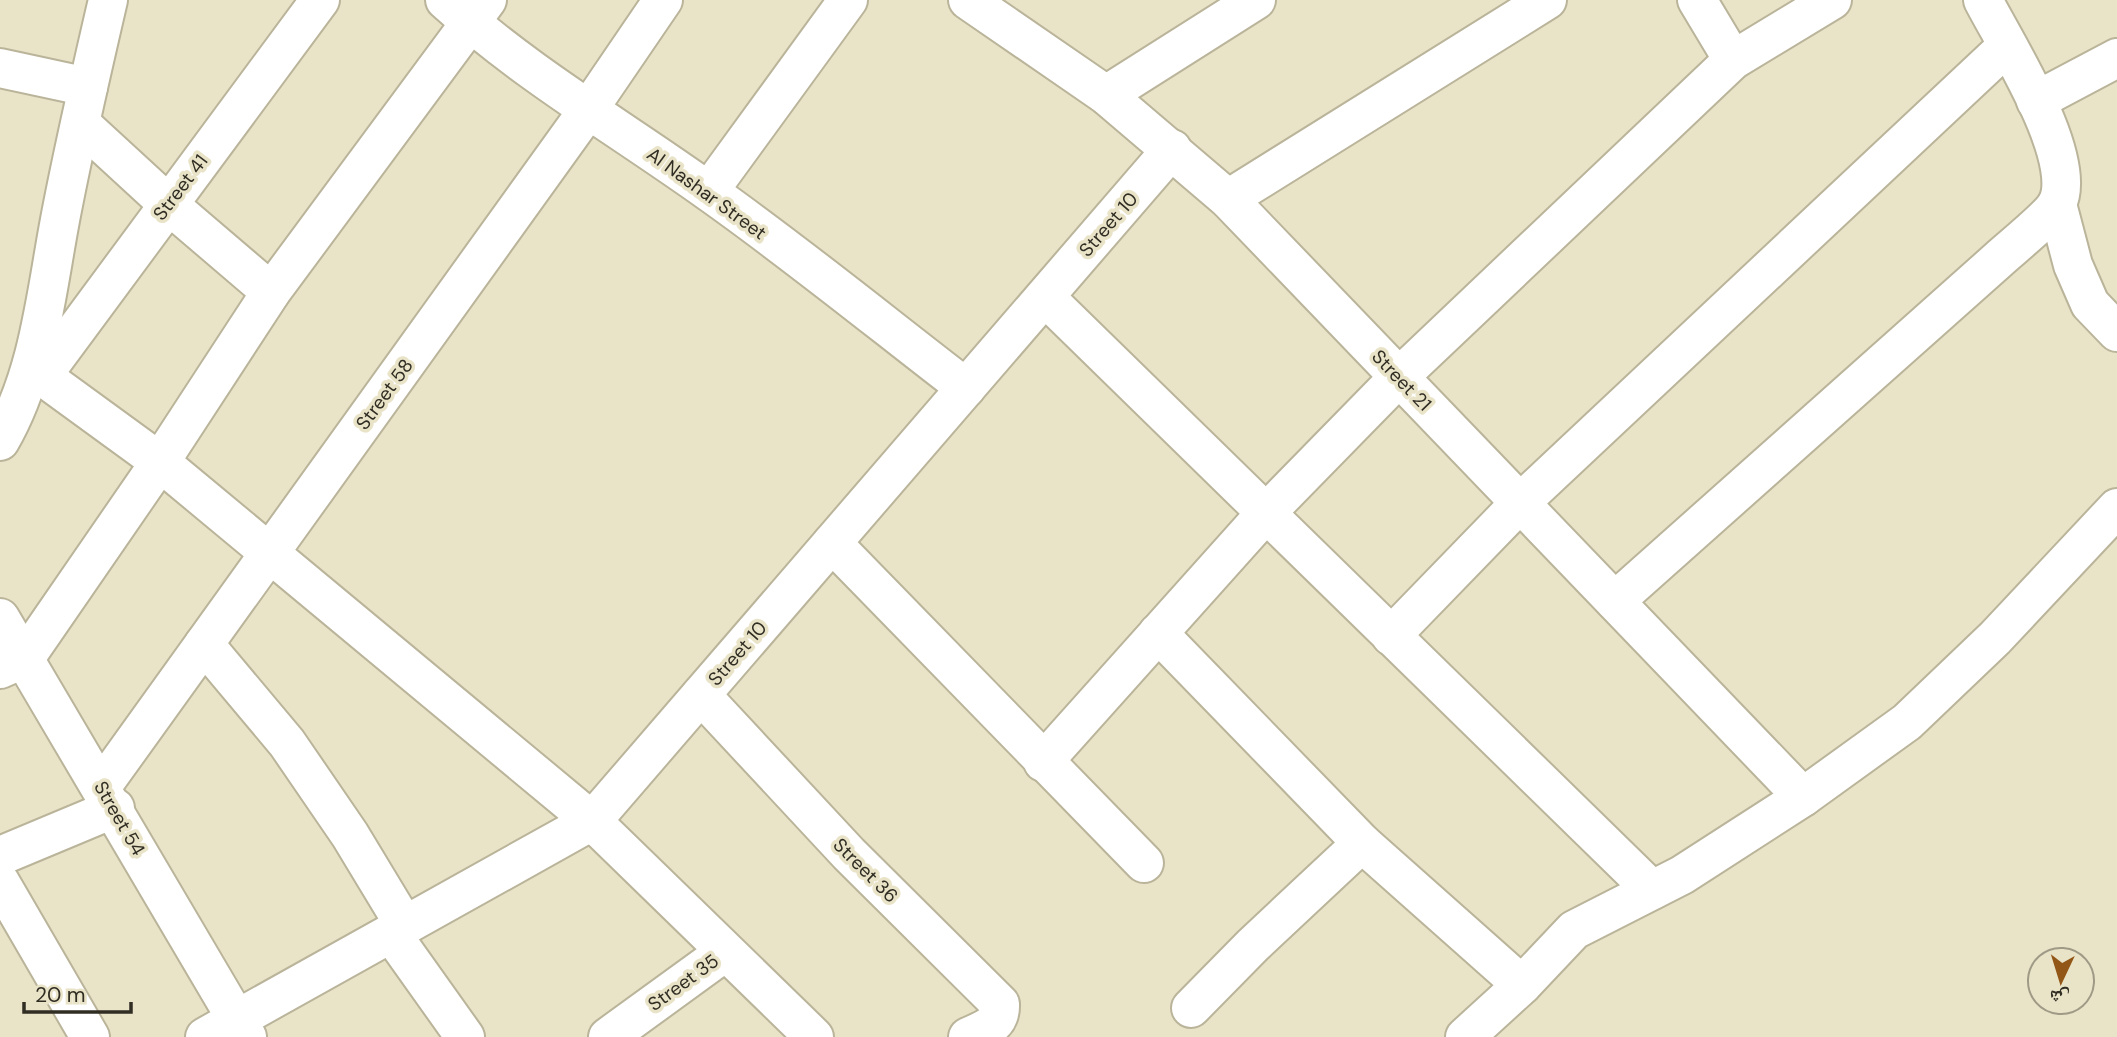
<svg xmlns="http://www.w3.org/2000/svg" width="2117" height="1037" viewBox="0 0 2117 1037" font-family="'DM Sans','Noto Naskh Arabic',sans-serif">
	<style>
		.lines { fill: none; stroke-linecap: round; stroke-linejoin: round }
		.minor-casing { stroke: #bab49a; stroke-width: 42 }
		.minor { stroke: #fff; stroke-width: 38 }
		.labels { text-anchor: middle; stroke-width: 7; stroke-linejoin: round; paint-order: stroke }
		.street-label { font-size: 19px; fill: #302d23; stroke: #e9e3c8 }
	</style>
	<rect width="100%" height="100%" fill="#e9e3c8"/>
	<g class="lines">
		<g class="minor-casing">
			<g id="minor">
				<path d="M 445,0 C 525,73 620,128 708,191 C 796,253 880,322 966,388"/>
				<path d="M 968,0 L 1106,95 L 1228,199 L 1803,797"/>
				<path d="M 1697,0 L 1733,60"/>
				<path d="M 0,68 L 88,87"/>
				<path d="M 1106,95 L 1256,0"/>
				<path d="M 2036,101 L 2117,58"/>
				<path d="M 81,124 L 168,204 L 271,292"/>
				<path d="M 709,191 L 848,0"/>
				<path d="M 1228,199 L 1547,0"/>
				<path d="M 2057,204 L 2073,265 L 2090,304 L 2117,332"/>
				<path d="M 1045,297 L 1652,890"/>
				<path d="M 31,368 L 160,462 L 592,821 L 814,1037"/>
				<path d="M 42,376 L 320,0"/>
				<path d="M 0,441 C 39,374 46,294 60,220 C 74,146 91,73 108,0"/>
				<path d="M 832,543 L 1144,863"/>
				<path d="M 1615,601 L 1998,260 C 2011,248 2050,217 2057,204 C 2080,159 2005,43 1983,0"/>
				<path d="M 0,618 L 247,1037"/>
				<path d="M 1158,633 L 1362,843 L 1522,985"/>
				<path d="M 1391,636 L 1520,503 L 2007,46"/>
				<path d="M 204,644 L 287,743 L 350,835 L 405,926"/>
				<path d="M 0,669 L 25,658 L 160,462 L 271,292 L 487,0"/>
				<path d="M 701,695 L 849,854 L 1000,1004 C 1001,1025 985,1029 968,1037"/>
				<path d="M 1043,762 L 1265,514 L 1399,377 L 1733,60 L 1832,0"/>
				<path d="M 102,786 L 588,110 L 663,0"/>
				<path d="M 0,856 L 115,808"/>
				<path d="M 0,882 L 90,1037"/>
				<path d="M 391,933 L 465,1037"/>
				<path d="M 1191,1008 L 1253,945 L 1362,843"/>
				<path d="M 205,1037 L 592,821 L 1172,149"/>
				<path d="M 608,1037 L 725,952"/>
				<path d="M 1465,1037 L 1522,985 L 1574,930 L 1682,875 L 1803,797 L 1907,722 L 1995,638 L 2117,508"/>
			</g>
		</g>
		<use href="#minor" class="minor"/>
	</g>
	<g class="labels">
		<g class="street-label">
			<text transform="translate(180 187) rotate(-53)" y="7">Street 41</text>
			<text transform="translate(707 193) rotate(36)" y="7">Al Nashar Street</text>
			<text transform="translate(1108 224) rotate(-49)" y="7">Street 10</text>
			<text transform="translate(1402 380) rotate(46)" y="7">Street 21</text>
			<text transform="translate(384 394) rotate(-54)" y="7">Street 58</text>
			<text transform="translate(737 653) rotate(-49)" y="7">Street 10</text>
			<text transform="translate(120 818) rotate(60)" y="7">Street 54</text>
			<text transform="translate(866 870) rotate(45)" y="7">Street 36</text>
			<text transform="translate(683 982) rotate(-36)" y="7">Street 35</text>
		</g>
	</g>
	<g transform="translate(2061 981) rotate(184)"><circle r="33" fill="#e9e3c8" stroke="#9f9a86" stroke-width="2"/>
	<path d="M0-5L12 26L0 18L-12 26Z" fill="#925616"/>
	<text y="-10" font-size="19" font-weight="bold" text-anchor="middle" fill="#302d23">ش</text>
	</g>
	<path d="M24 1002v10h107v-10" fill="none" stroke="#302d23" stroke-width="3.5"/>
	<text x="35" y="1002" font-size="21" fill="#302d23" stroke="#e9e3c8" stroke-width="5" paint-order="stroke">20 m</text>
</svg>
